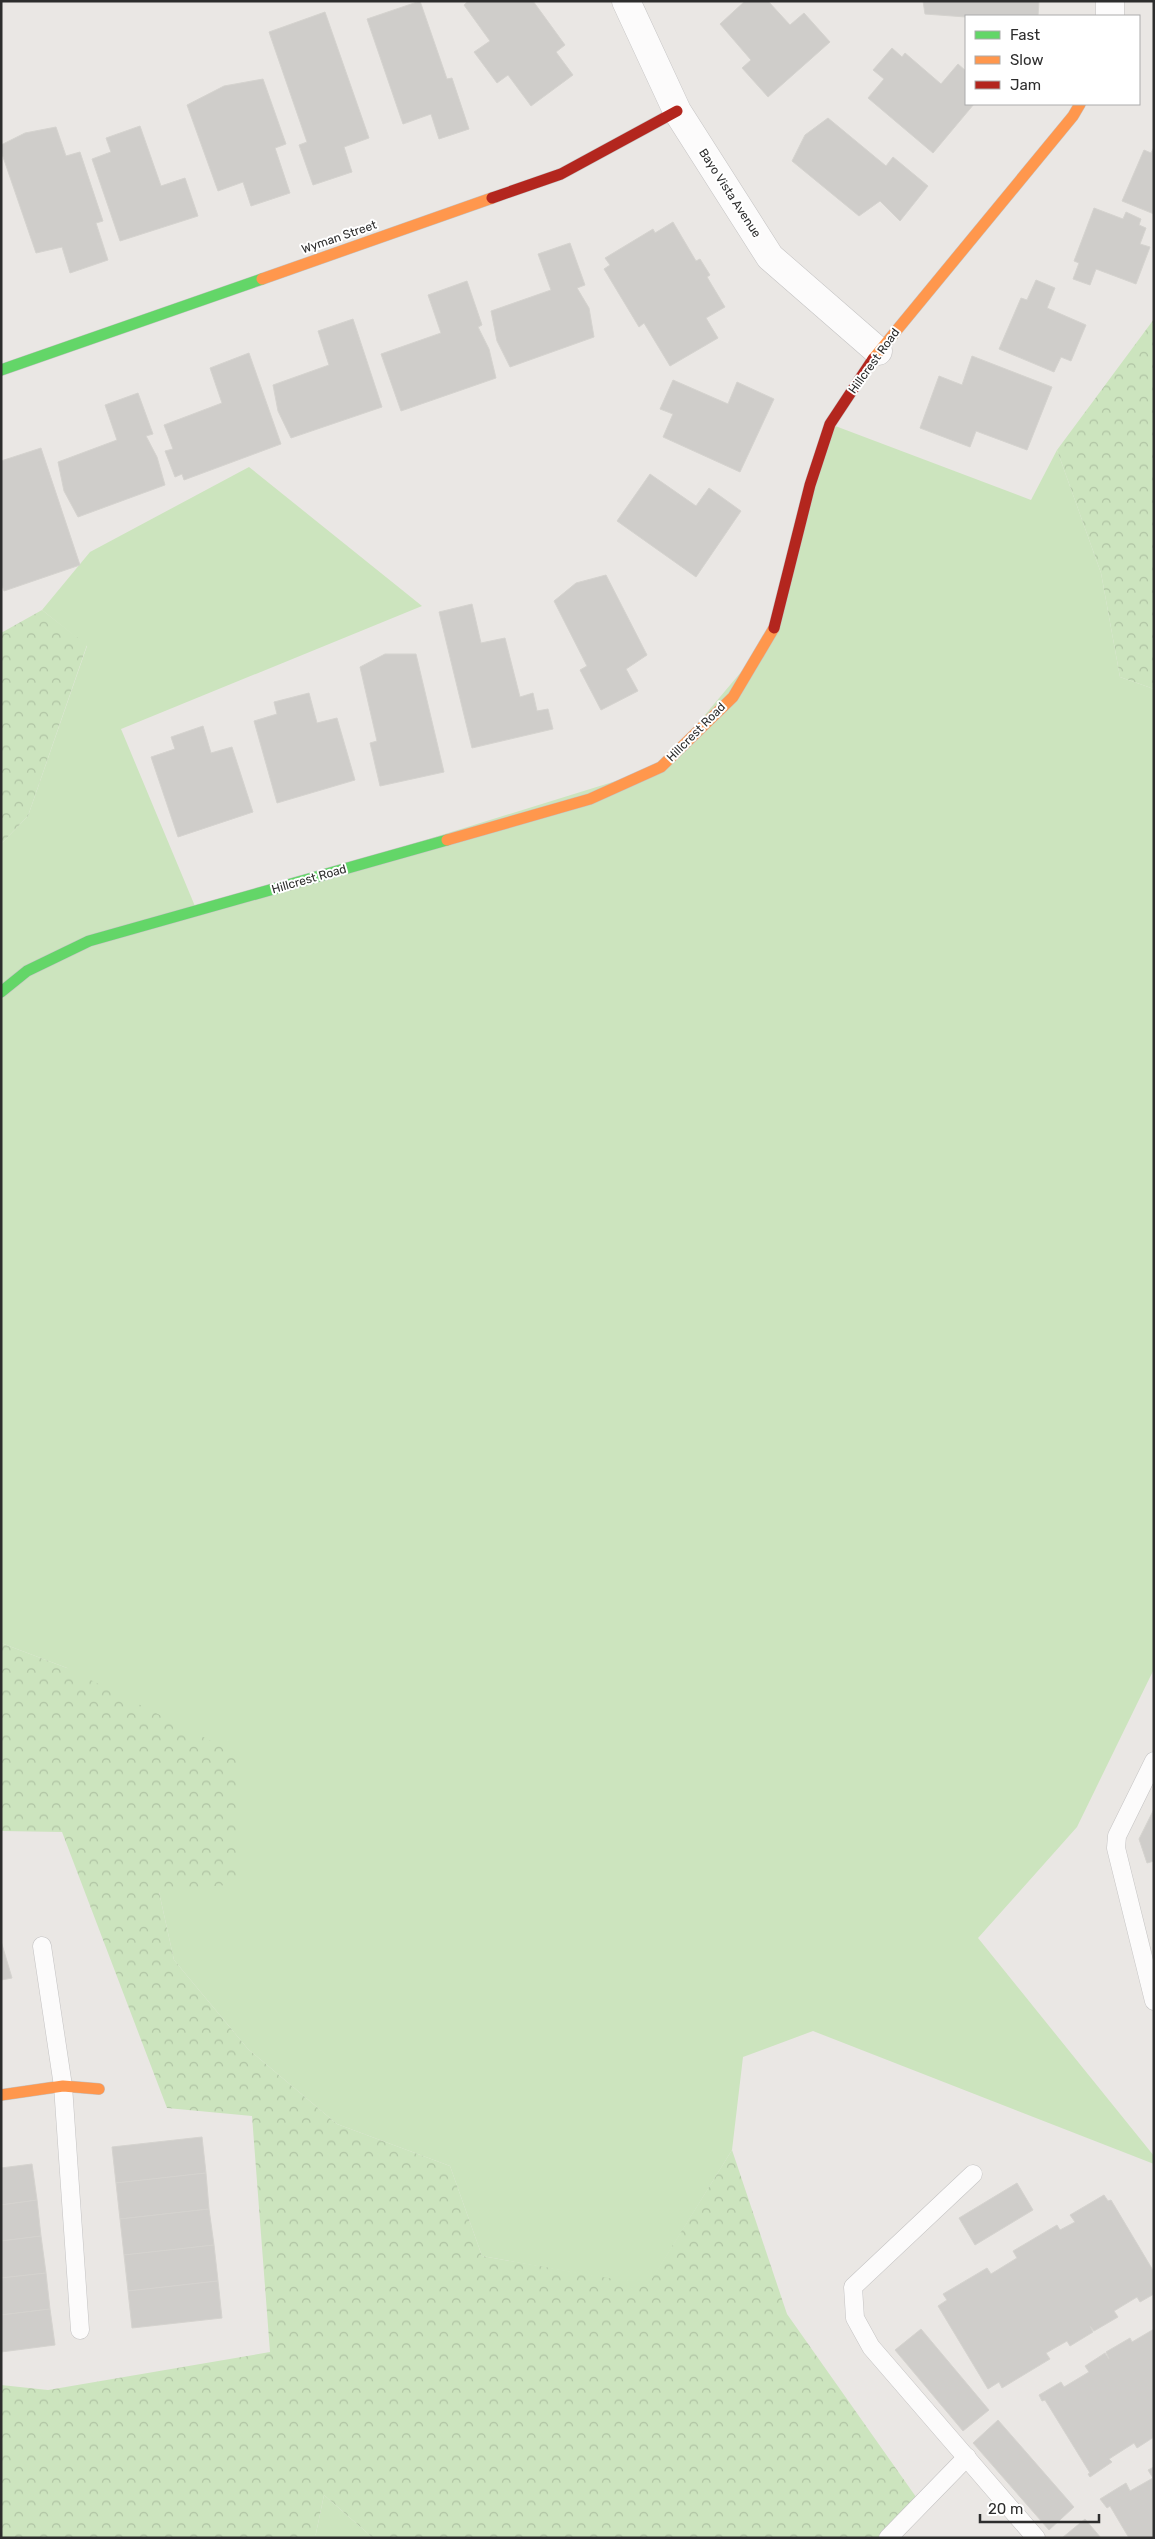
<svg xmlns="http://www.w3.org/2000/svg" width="1155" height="2539" viewBox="0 0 1155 2539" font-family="Rubik,sans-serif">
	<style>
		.grass { fill: #cce4be }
		.forest { fill: url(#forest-crowns) }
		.building { fill: #cfcdca; stroke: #d5d3cf }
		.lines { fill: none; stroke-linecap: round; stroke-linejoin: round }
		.lane-casing { stroke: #c4c3c3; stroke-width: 19 }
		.street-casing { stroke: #c4c3c3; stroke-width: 29 }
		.fast-casing { stroke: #c4c3c3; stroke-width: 12 }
		.slow-casing { stroke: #c4c3c3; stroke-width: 12 }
		.jam-casing { stroke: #c4c3c3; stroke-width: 12 }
		.lane { stroke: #fcfbfb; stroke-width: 18 }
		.street { stroke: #fcfbfb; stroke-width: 28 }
		.fast { stroke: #63d668; stroke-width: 11 }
		.slow { stroke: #ff974d; stroke-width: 11 }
		.jam { stroke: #b3261e; stroke-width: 11 }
		.labels { text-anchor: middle; stroke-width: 4; stroke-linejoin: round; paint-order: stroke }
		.street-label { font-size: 12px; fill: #2d2d2d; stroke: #fff }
	</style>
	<defs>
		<pattern id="forest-crowns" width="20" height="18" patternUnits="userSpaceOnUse" patternTransform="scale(1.25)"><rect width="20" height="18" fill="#cce4be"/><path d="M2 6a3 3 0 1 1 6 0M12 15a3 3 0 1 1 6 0" fill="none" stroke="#b0c4a4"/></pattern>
	</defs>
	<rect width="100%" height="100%" fill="#eae7e4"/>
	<g class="grass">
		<path d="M 830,424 L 1031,500 L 1057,450 L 1101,573 L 1120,677 L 1154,689 L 1154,1669 L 1077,1827 L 978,1938 L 1154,2156 L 1154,2164 L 813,2031 L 743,2057 L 732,2150 L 648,2286 L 482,2256 L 450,2166 L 337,2124 L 248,2049 L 174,1960 L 159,1892 L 67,1668 L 1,1643 L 1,844 L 28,816 L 87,646 L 42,610 L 90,552 L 249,467 L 422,606 L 121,729 L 197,911 L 661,767 L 773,634 Z"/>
		<path d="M 324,2495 L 373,2538 L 315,2538 Z"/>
	</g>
	<g class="forest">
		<path d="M 1154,319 L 1154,689 L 1120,677 L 1101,573 L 1057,450 Z"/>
		<path d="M 42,610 L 87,645 L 28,816 L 1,844 L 1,633 Z"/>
		<path d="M 1,1643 L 67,1668 L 237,1754 L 236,1884 L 159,1892 L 174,1960 L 248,2049 L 337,2124 L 450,2166 L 482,2256 L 648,2285 L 732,2150 L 787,2314 L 921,2504 L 888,2538 L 373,2538 L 324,2495 L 315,2538 L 1,2538 L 1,2385 L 48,2390 L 270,2352 L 252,2116 L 167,2108 L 62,1832 L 1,1831 Z"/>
	</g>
	<g class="building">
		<path d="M 420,1 L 447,79 L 452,78 L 469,129 L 439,139 L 431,114 L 403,124 L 367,19 Z"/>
		<path d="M 468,1 L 533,1 L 565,45 L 556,52 L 573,75 L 531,106 L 508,75 L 497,83 L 474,52 L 490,41 L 464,5 Z"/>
		<path d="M 745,1 L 768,1 L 790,25 L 804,13 L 830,42 L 768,97 L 742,68 L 751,60 L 720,24 Z"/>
		<path d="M 923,1 L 1039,1 L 1038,16 L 966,17 L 925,14 Z"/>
		<path d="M 325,12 L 369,138 L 344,147 L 352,172 L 313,185 L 299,145 L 307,142 L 269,32 Z"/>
		<path d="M 892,48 L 902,57 L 905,53 L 941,84 L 958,64 L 966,71 L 966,104 L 974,104 L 933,153 L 868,98 L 884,79 L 873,70 Z"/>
		<path d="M 263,79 L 286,144 L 275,148 L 290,193 L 251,206 L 243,182 L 218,191 L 187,105 L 224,86 Z"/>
		<path d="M 828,118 L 886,166 L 893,157 L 928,186 L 900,221 L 880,201 L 859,216 L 792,161 L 805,135 Z"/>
		<path d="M 140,126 L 161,186 L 185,178 L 198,216 L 120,241 L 92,159 L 111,152 L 106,138 Z"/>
		<path d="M 56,127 L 66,156 L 80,152 L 103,221 L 96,223 L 108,260 L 70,273 L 62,247 L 36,253 L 1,151 L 1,145 L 25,133 Z"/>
		<path d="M 1154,147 L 1154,214 L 1122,201 L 1144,150 L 1151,153 Z"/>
		<path d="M 1094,208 L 1123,219 L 1126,212 L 1141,219 L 1139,225 L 1146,228 L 1140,244 L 1150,247 L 1136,284 L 1096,269 L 1090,285 L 1073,279 L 1079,263 L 1074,261 Z"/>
		<path d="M 673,222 L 696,261 L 700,259 L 710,275 L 707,277 L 725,307 L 706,318 L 718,338 L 670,366 L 644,323 L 639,327 L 604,269 L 610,265 L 605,258 L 653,229 L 655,233 Z"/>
		<path d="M 570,243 L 585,285 L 577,288 L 589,308 L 594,337 L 510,367 L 497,341 L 491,311 L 551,290 L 538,254 Z"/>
		<path d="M 1036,280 L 1055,288 L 1047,308 L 1086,325 L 1071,361 L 1061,357 L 1054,372 L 999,349 L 1021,298 L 1027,300 Z"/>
		<path d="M 467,281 L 482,325 L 478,327 L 489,349 L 496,378 L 401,411 L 381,354 L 441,333 L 428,295 Z"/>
		<path d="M 353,319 L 382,407 L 291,438 L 278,411 L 273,385 L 329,365 L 318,331 Z"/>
		<path d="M 249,353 L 281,444 L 184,480 L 182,474 L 175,477 L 165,451 L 173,449 L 164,425 L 222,403 L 210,368 Z"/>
		<path d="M 972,356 L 1052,387 L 1027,450 L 976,431 L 970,447 L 920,428 L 939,376 L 962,385 Z"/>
		<path d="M 673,380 L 728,404 L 737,382 L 774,399 L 740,472 L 663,437 L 673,414 L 660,409 Z"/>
		<path d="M 138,393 L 153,434 L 146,436 L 157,457 L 165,485 L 78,517 L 64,491 L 58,462 L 117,440 L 105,405 Z"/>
		<path d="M 41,448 L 80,565 L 4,591 L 1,583 L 1,461 Z"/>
		<path d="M 650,474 L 696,506 L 709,488 L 741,511 L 696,577 L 617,521 Z"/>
		<path d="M 606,575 L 647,655 L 626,669 L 638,691 L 601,710 L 580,670 L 587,666 L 554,601 L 576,583 Z"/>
		<path d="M 472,604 L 481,643 L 505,638 L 520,697 L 533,693 L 537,711 L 548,709 L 553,729 L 472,748 L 439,612 Z"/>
		<path d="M 385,654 L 416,654 L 444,772 L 380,786 L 370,743 L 377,741 L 360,667 Z"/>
		<path d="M 309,693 L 317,723 L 337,718 L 355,780 L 277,803 L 254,721 L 277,714 L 274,702 Z"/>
		<path d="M 203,726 L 211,753 L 232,747 L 253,812 L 178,837 L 151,757 L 175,749 L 171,737 Z"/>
		<path d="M 1154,1809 L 1154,1861 L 1147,1863 L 1139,1839 Z"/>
		<path d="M 1,1941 L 12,1978 L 1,1980 Z"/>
		<path d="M 202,2137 L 206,2173 L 116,2183 L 112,2147 Z"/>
		<path d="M 32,2164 L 37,2200 L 1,2205 L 1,2168 Z"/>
		<path d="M 206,2173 L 209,2209 L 120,2219 L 116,2183 Z"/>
		<path d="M 1017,2183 L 1033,2210 L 975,2245 L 959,2218 Z"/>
		<path d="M 1104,2195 L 1108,2201 L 1111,2200 L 1154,2272 L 1154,2294 L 1140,2302 L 1137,2297 L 1114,2311 L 1118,2317 L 1094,2331 L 1090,2326 L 1093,2332 L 1070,2346 L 1067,2341 L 1046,2353 L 1050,2359 L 1002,2388 L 999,2382 L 988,2389 L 938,2306 L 947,2300 L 943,2294 L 987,2268 L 991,2274 L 1017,2258 L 1013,2251 L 1057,2225 L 1060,2230 L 1075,2222 L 1070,2215 Z"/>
		<path d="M 37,2200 L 41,2236 L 1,2241 L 1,2205 Z"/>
		<path d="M 209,2209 L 214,2245 L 124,2255 L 120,2219 Z"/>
		<path d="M 41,2236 L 46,2273 L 1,2278 L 1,2241 Z"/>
		<path d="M 214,2245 L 218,2281 L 128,2291 L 124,2255 Z"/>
		<path d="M 46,2273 L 50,2309 L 1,2315 L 1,2278 Z"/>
		<path d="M 218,2281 L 222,2318 L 132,2328 L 128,2291 Z"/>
		<path d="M 50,2309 L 55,2345 L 1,2352 L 1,2315 Z"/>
		<path d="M 921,2329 L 989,2410 L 963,2431 L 895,2350 Z"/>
		<path d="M 1154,2329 L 1154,2437 L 1137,2448 L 1134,2443 L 1109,2459 L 1112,2462 L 1090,2477 L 1088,2474 L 1090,2473 L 1045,2400 L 1042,2401 L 1039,2395 L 1061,2382 L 1064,2387 L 1089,2372 L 1085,2366 L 1105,2353 L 1109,2359 L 1106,2352 L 1130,2338 L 1132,2342 Z"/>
		<path d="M 998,2420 L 1074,2507 L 1049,2530 L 973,2443 Z"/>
		<path d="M 1154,2467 L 1154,2538 L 1129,2538 L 1110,2506 L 1107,2508 L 1100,2499 L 1126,2483 L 1130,2491 L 1153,2478 L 1148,2470 Z"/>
		<path d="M 1085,2519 L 1101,2538 L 1062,2538 Z"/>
	</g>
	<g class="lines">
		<g class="lane-casing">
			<g id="lane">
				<path d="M 1154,1761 L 1117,1836 L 1116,1848 L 1154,2001"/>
				<path d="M 42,1946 L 63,2086 L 80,2330"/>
				<path d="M 973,2174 L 853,2287 L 855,2318 L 871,2347 L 1036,2538"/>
				<path d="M 888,2538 L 967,2457"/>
			</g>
		</g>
		<g class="street-casing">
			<g id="street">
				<path d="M 626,1 L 677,111 L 770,257 L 878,351"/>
				<path d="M 1110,1 L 1110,16"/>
			</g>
		</g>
		<g class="fast-casing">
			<g id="fast">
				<path d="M 1,370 L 262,279"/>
				<path d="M 1,992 L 27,971 L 89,941 L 447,840"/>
			</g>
		</g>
		<g class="slow-casing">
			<g id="slow">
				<path d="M 262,279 L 492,198"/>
				<path d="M 873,359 L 1073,116 L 1080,104"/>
				<path d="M 447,840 L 590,799 L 661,767 L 733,697 L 774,628"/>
				<path d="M 1,2095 L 63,2086 L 99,2089"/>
			</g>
		</g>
		<g class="jam-casing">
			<g id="jam">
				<path d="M 492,198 L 561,174 L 677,111"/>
				<path d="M 774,628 L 810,485 L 830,424 L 873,359"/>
			</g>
		</g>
		<use href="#lane" class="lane"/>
		<use href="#street" class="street"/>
		<use href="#fast" class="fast"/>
		<use href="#slow" class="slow"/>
		<use href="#jam" class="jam"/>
	</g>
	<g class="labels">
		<g class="street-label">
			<text transform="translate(730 193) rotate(57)" y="4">Bayo Vista Avenue</text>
			<text transform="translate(339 237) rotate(-19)" y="4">Wyman Street</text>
			<text transform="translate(874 361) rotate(-54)" y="4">Hillcrest Road</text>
			<text transform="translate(696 732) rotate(-45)" y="4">Hillcrest Road</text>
			<text transform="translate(309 879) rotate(-16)" y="4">Hillcrest Road</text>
		</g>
	</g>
	<rect width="1155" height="2539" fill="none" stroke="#2d2d2d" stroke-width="5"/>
	<rect x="965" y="15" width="175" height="90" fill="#ffffff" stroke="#ababab"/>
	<rect x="975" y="31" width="25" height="8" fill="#63d668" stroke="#ababab"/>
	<text x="1010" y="40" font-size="15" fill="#2d2d2d">Fast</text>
	<rect x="975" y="56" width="25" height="8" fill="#ff974d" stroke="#ababab"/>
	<text x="1010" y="65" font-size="15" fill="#2d2d2d">Slow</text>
	<rect x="975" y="81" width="25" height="8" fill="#b3261e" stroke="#ababab"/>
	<text x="1010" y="90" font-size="15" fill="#2d2d2d">Jam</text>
	<path d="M980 2514v8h119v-8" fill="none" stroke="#2d2d2d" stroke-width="2.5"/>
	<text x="988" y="2514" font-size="15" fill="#2d2d2d" stroke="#ffffff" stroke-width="4" paint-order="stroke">20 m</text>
</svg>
